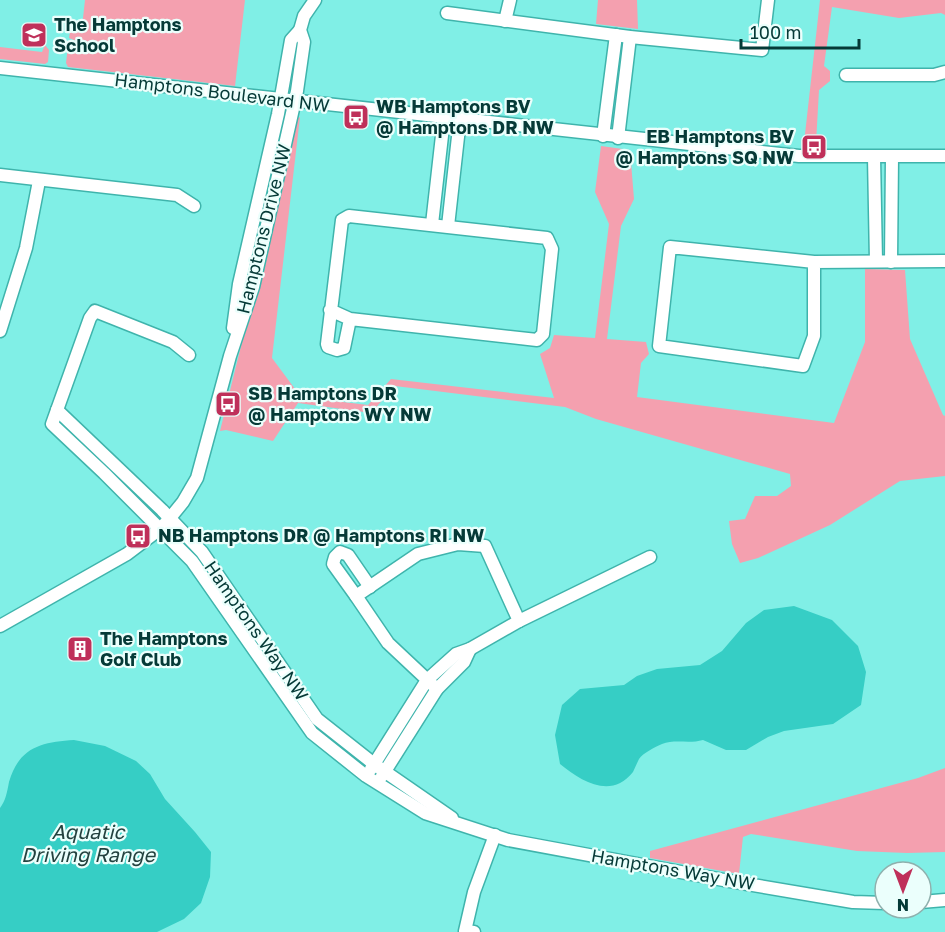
<svg xmlns="http://www.w3.org/2000/svg" width="945" height="932" viewBox="0 0 945 932" font-family="'Golos Text',sans-serif">
	<style>
		.green { fill: #f4a0af }
		.water { fill: #36cec5 }
		.lines { fill: none; stroke-linecap: round; stroke-linejoin: round }
		.minor-casing { stroke: #3fb4ac; stroke-width: 15 }
		.minor { stroke: #fff; stroke-width: 12 }
		.labels { text-anchor: middle; stroke-width: 4.5; stroke-linejoin: round; paint-order: stroke }
		.poi-label { font-size: 18px; font-weight: bold; fill: #053a37; stroke: #ebfffc; text-anchor: start }
		.street-label { font-size: 18px; fill: #053a37; stroke: #ebfffc }
		.water-label { font-size: 20px; font-style: italic; fill: #23423f; stroke: #ebfffc }
	</style>
	<rect width="100%" height="100%" fill="#80efe6"/>
	<g class="green">
		<path d="M 85,0 L 245,0 L 235,86 L 68,67 L 66,63 L 68,46 L 75,46 L 76,41 L 69,38 L 71,25 L 79,31 L 82,27 Z"/>
		<path d="M 598,0 L 637,0 L 638,29 L 596,24 Z"/>
		<path d="M 820,0 L 945,0 L 945,15 L 941,13 L 899,18 L 832,7 L 824,66 L 830,71 L 830,81 L 819,90 L 816,143 L 804,143 Z"/>
		<path d="M 45,45 L 49,50 L 48,62 L 45,64 L 0,59 L 0,47 L 42,52 Z"/>
		<path d="M 300,117 L 272,358 L 301,397 L 368,405 L 391,379 L 554,398 L 540,354 L 550,348 L 554,335 L 595,338 L 609,224 L 595,192 L 601,146 L 630,150 L 634,199 L 621,226 L 607,339 L 646,342 L 649,354 L 641,363 L 637,397 L 834,423 L 865,342 L 865,269 L 905,270 L 910,339 L 943,415 L 945,416 L 945,476 L 900,481 L 830,525 L 758,558 L 740,563 L 732,544 L 729,521 L 745,519 L 755,496 L 777,496 L 791,486 L 790,474 L 596,419 L 565,407 L 395,386 L 371,413 L 298,403 L 273,441 L 226,430 L 220,431 L 244,334 L 264,271 L 295,120 Z"/>
		<path d="M 945,768 L 945,852 L 907,853 L 857,851 L 751,834 L 743,837 L 739,874 L 650,858 L 650,851 L 918,778 Z"/>
	</g>
	<g class="water">
		<path d="M 794,606 L 832,620 L 858,646 L 866,672 L 861,705 L 833,724 L 784,731 L 768,737 L 746,750 L 726,750 L 703,740 C 690,744 674,739 662,744 C 655,747 643,753 639,759 C 637,763 635,768 633,772 C 611,800 581,781 560,764 L 555,735 L 562,705 L 580,689 L 624,685 L 637,676 L 657,669 L 700,665 L 722,651 L 746,623 L 764,610 Z"/>
		<path d="M 74,740 L 105,746 L 136,761 L 150,774 L 165,799 L 195,832 L 211,852 L 210,877 L 201,903 L 184,919 L 157,932 L 0,932 L 0,808 C 6,800 7,792 9,782 C 19,747 42,742 74,740 Z"/>
	</g>
	<g class="lines">
		<g class="minor-casing">
			<g id="minor">
				<path d="M 447,13 L 630,37 L 762,50 L 768,0"/>
				<path d="M 505,21 L 510,0"/>
				<path d="M 0,68 L 799,156 L 945,156"/>
				<path d="M 846,75 L 934,75 L 945,72"/>
				<path d="M 603,136 L 616,35"/>
				<path d="M 618,138 L 630,37"/>
				<path d="M 874,157 L 876,261"/>
				<path d="M 0,175 L 177,195 L 194,206"/>
				<path d="M 432,224 L 444,118"/>
				<path d="M 448,226 L 460,119"/>
				<path d="M 814,262 L 814,336 L 803,366 L 659,346 L 670,247 L 814,262 L 945,261"/>
				<path d="M 891,262 L 892,157"/>
				<path d="M 330,310 L 350,319 L 537,340 L 543,334 L 552,249 L 547,238 L 349,216 L 342,220 L 327,344 L 328,347 L 337,350 L 344,348 L 350,319"/>
				<path d="M 233,328 L 239,284 L 278,114 L 291,40 L 300,30"/>
				<path d="M 0,331 L 26,248 L 39,181"/>
				<path d="M 189,355 L 173,342 L 95,311 L 90,318 L 52,424 L 104,473 L 192,561 L 312,733 L 366,776 L 425,813 L 508,840 L 729,881 L 853,902 L 885,903"/>
				<path d="M 57,410 L 162,510 L 202,552 L 317,719 L 374,764 L 452,818"/>
				<path d="M 356,596 L 333,564 L 335,557 L 340,552 L 348,555 L 370,587"/>
				<path d="M 519,621 L 650,557"/>
				<path d="M 0,626 L 127,554 L 160,529 L 170,518 L 183,502 L 197,478 L 230,356 L 253,287 L 297,91 L 304,42 L 300,30 L 304,16 L 315,0"/>
				<path d="M 371,769 L 427,680 L 456,654 L 470,649 L 519,621 L 485,546 L 458,544 L 418,554 L 356,596 L 388,643 L 437,689"/>
				<path d="M 382,776 L 437,689 L 464,662 L 470,649"/>
				<path d="M 921,902 L 945,900"/>
				<path d="M 474,932 L 465,931 L 474,892 L 495,835"/>
			</g>
		</g>
		<use href="#minor" class="minor"/>
	</g>
	<defs>
		<g id="school-square" transform="scale(1.35)"><rect x="-9" y="-9" width="18" height="18" rx="4" fill="#bf305a" stroke="#ebfffc"/><path d="M0-5L7-2L0 1L-7-2ZM-4 1L0 2.5L4 1V4Q0 6-4 4Z" fill="#fff"/></g>
		<g id="bus-square" transform="scale(1.35)"><rect x="-9" y="-9" width="18" height="18" rx="4" fill="#bf305a" stroke="#ebfffc"/><path d="M-5-6H5V4H4V6H2V4H-2V6H-4V4H-5ZM-3.5-4V0h7V-4ZM-3.5 1.2v1.5H-2V1.2ZM2 1.2v1.5H3.5V1.2Z" fill="#fff"/></g>
		<g id="building-square" transform="scale(1.35)"><rect x="-9" y="-9" width="18" height="18" rx="4" fill="#bf305a" stroke="#ebfffc"/><path d="M-4-6H4V6H1V3H-1V6H-4ZM-2.5-4.3h1.7v1.8h-1.7ZM.8-4.3h1.7v1.8H.8ZM-2.5-1h1.7V.8h-1.7ZM.8-1h1.7V.8H.8Z" fill="#fff"/></g>
	</defs>
	<g fill-rule="evenodd">
		<use href="#school-square" x="34" y="35"/>
		<use href="#bus-square" x="356" y="117"/>
		<use href="#bus-square" x="814" y="147"/>
		<use href="#bus-square" x="228" y="404"/>
		<use href="#bus-square" x="138" y="536"/>
		<use href="#building-square" x="80" y="649"/>
	</g>
	<g class="labels">
		<g class="poi-label">
			<text x="54" y="31">The Hamptons<tspan x="54" dy="21">School</tspan></text>
			<text x="376" y="113">WB Hamptons BV<tspan x="376" dy="21">@ Hamptons DR NW</tspan></text>
			<text x="794" y="143" text-anchor="end">EB Hamptons BV<tspan x="794" dy="21">@ Hamptons SQ NW</tspan></text>
			<text x="248" y="400">SB Hamptons DR<tspan x="248" dy="21">@ Hamptons WY NW</tspan></text>
			<text x="158" y="542">NB Hamptons DR @ Hamptons RI NW</text>
			<text x="100" y="645">The Hamptons<tspan x="100" dy="21">Golf Club</tspan></text>
		</g>
		<g class="street-label">
			<text transform="translate(222 93) rotate(7)" y="6">Hamptons Boulevard NW</text>
			<text transform="translate(264 229) rotate(-76)" y="6">Hamptons Drive NW</text>
			<text transform="translate(256 631) rotate(55)" y="6">Hamptons Way NW</text>
			<text transform="translate(673 870) rotate(10)" y="6">Hamptons Way NW</text>
		</g>
		<g class="water-label">
			<text x="88" y="839">Aquatic<tspan x="88" dy="23">Driving Range</tspan></text>
		</g>
	</g>
	<g transform="translate(903 890) rotate(180)"><circle r="28" fill="#ebfffc" stroke="#8fb0ad" stroke-width="1.5"/>
	<path d="M0-4.5L10 22L0 15L-10 22Z" fill="#bf305a"/>
	<text y="-9" font-size="16" font-weight="bold" text-anchor="middle" fill="#053a37">N</text>
	</g>
	<path d="M741 39v9h118v-9" fill="none" stroke="#053a37" stroke-width="3"/>
	<text x="750" y="39" font-size="18" fill="#053a37" stroke="#ebfffc" stroke-width="4.5" paint-order="stroke">100 m</text>
</svg>
